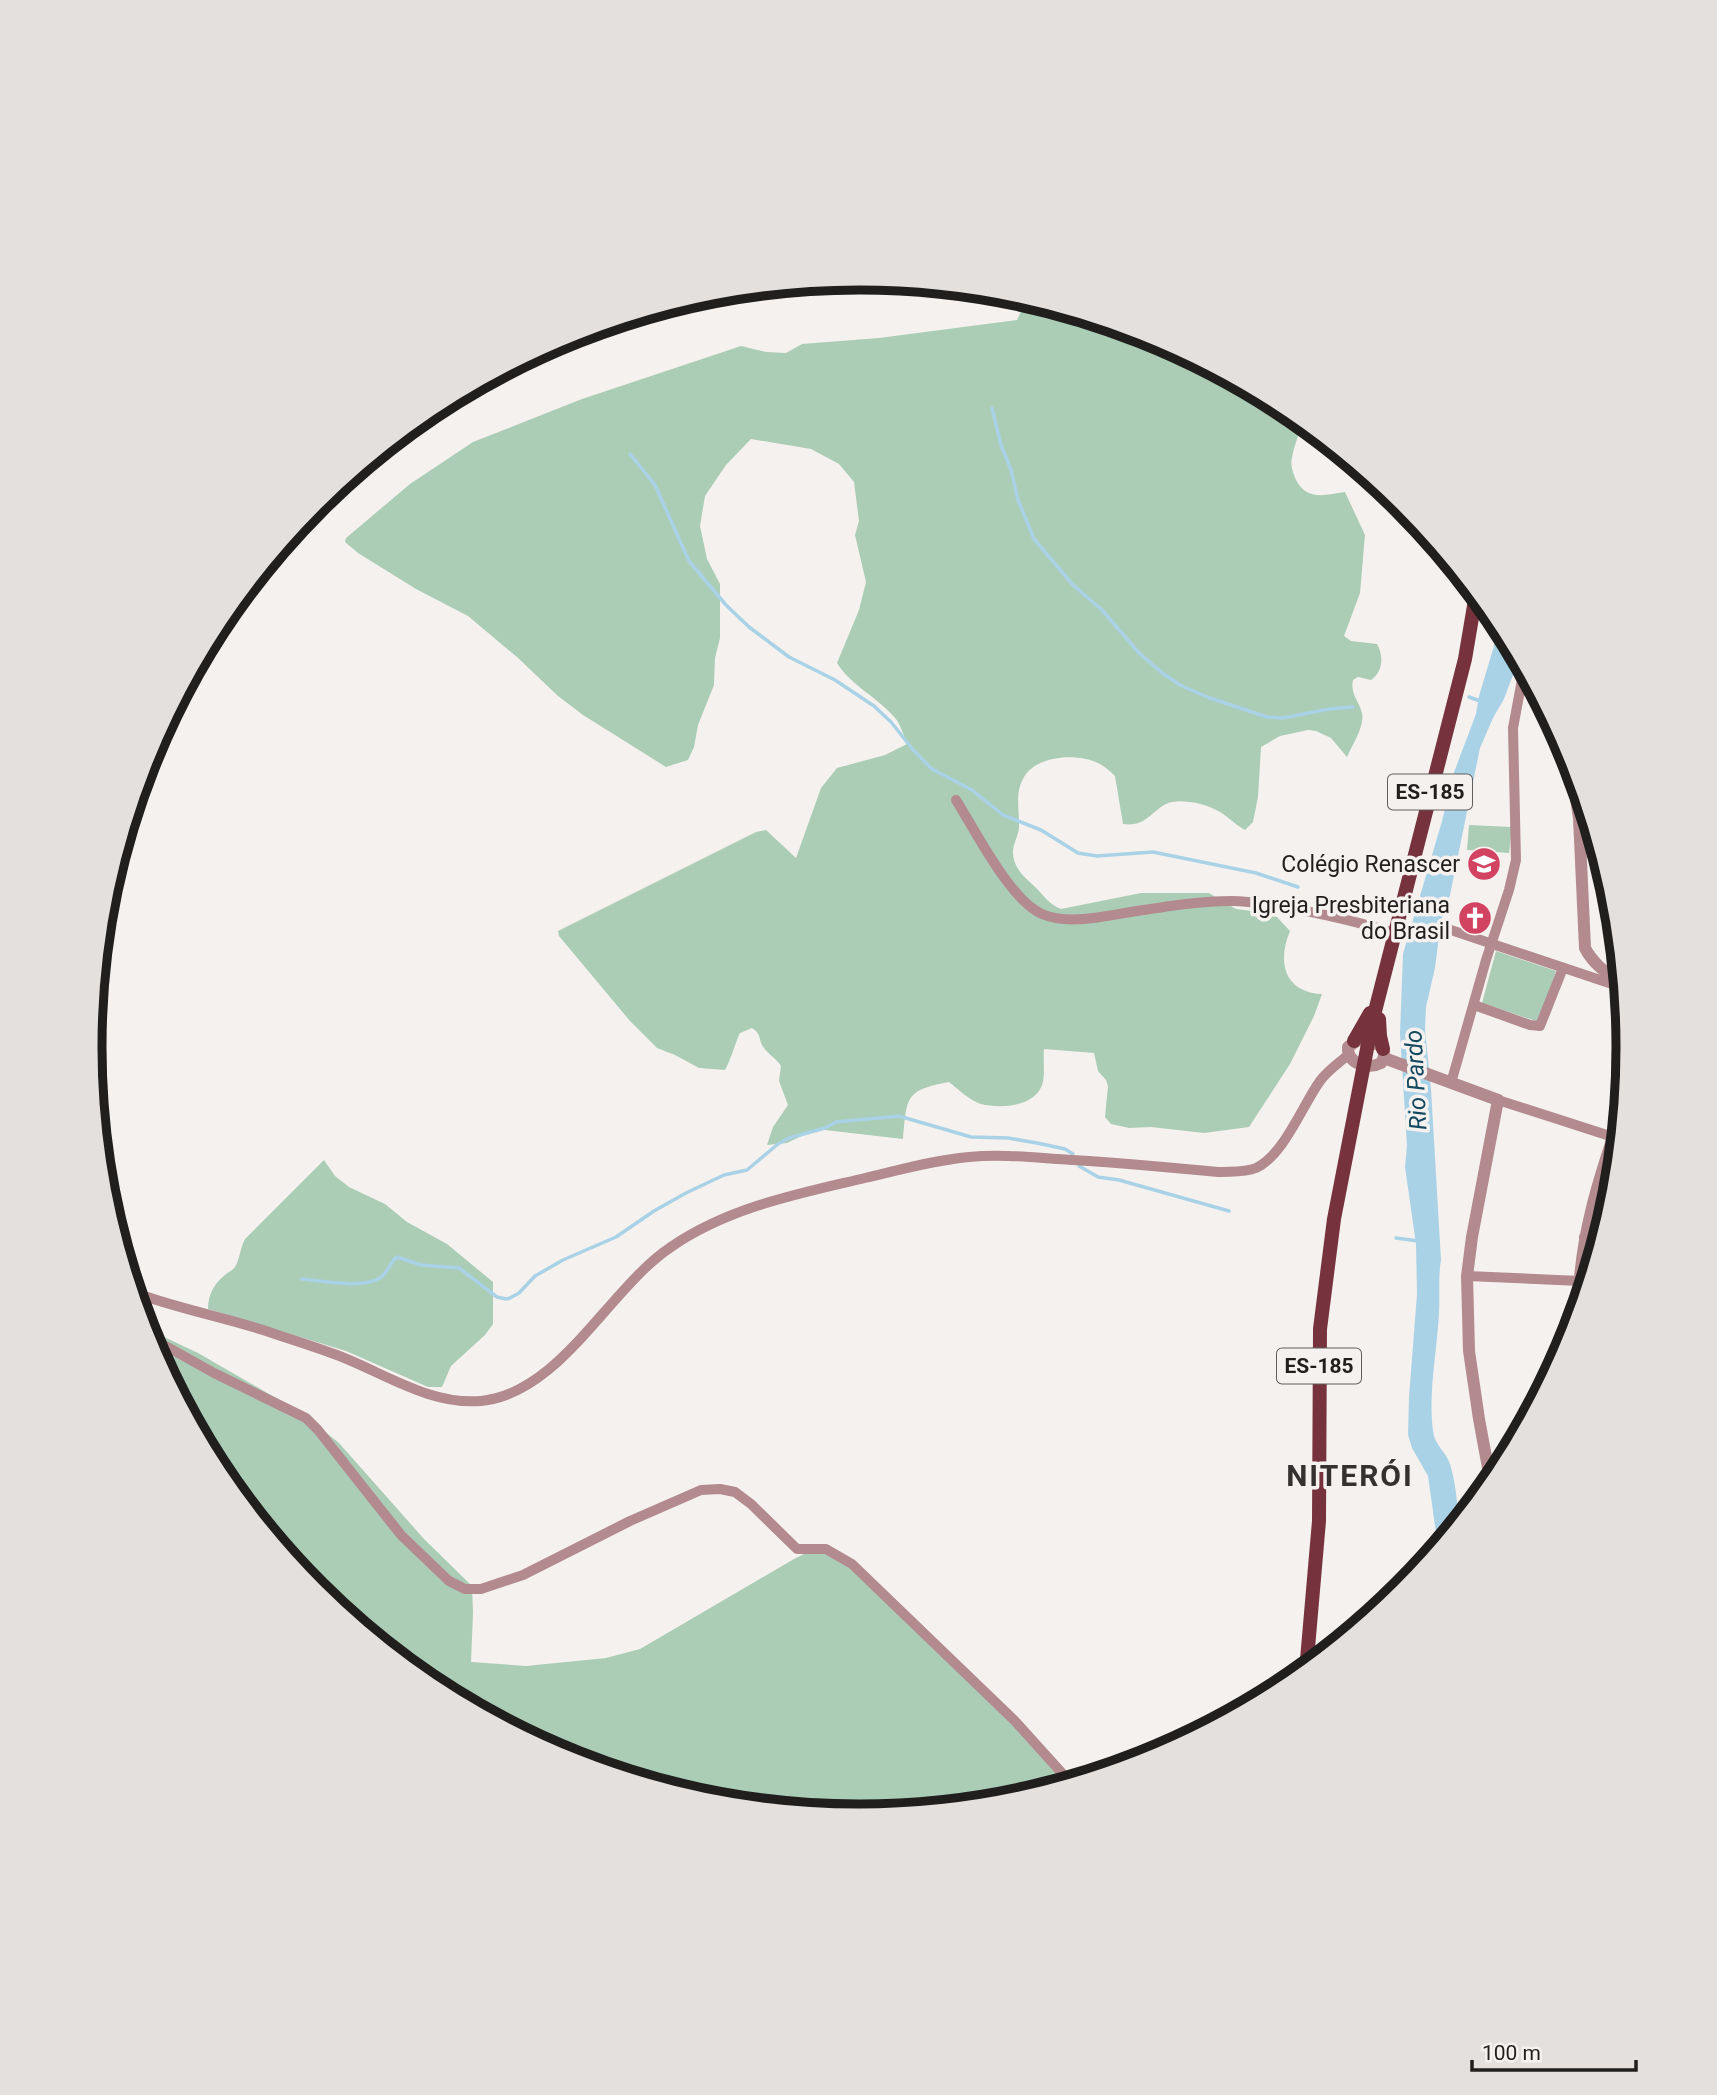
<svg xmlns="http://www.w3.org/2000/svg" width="1717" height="2095" viewBox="0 0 1717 2095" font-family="Roboto,sans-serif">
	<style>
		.green { fill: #abcdb5 }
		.water { fill: #aad2e7 }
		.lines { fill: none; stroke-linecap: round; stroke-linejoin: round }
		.stream { stroke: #aad2e7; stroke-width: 3.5 }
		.minor { stroke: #b38a8d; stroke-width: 10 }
		.tertiary { stroke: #b38a8d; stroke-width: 12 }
		.primary { stroke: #77333d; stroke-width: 14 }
		.labels { text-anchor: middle; stroke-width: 7; stroke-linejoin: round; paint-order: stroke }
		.shield { fill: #f5f1ef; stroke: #605e5d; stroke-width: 2 }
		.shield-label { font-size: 21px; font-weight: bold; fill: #201f1e }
		.poi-label { font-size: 23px; fill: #201f1e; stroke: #f5f1ef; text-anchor: end }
		.water-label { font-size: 24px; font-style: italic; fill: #15495f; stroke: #f5f1ef }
		.district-label { font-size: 30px; font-weight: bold; letter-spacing: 2px; fill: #343130; stroke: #f5f1ef }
		.rim { fill: none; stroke: #201f1e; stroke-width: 9 }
	</style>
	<rect width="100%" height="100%" fill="#f5f1ef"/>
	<g class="green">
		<path d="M 1027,299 L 1153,337 L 1286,408 L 1301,420 C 1300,434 1294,445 1292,458 C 1290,465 1293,473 1296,480 C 1307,501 1325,495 1345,492 L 1365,535 L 1360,593 L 1344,636 L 1351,641 L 1377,644 C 1384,656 1383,672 1371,680 L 1358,677 L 1353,680 C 1350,694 1359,701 1362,713 C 1365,726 1352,745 1347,757 L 1331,738 L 1316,731 L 1308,730 L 1280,736 L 1261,747 L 1258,797 L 1253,822 L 1245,830 C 1234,824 1226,814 1214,809 C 1203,803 1177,798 1166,804 C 1149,813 1146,827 1123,824 L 1115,776 C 1110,771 1104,766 1098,763 C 1077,753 1037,755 1024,777 C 1015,792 1019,808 1019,824 C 1020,833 1014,841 1013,850 C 1012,866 1023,876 1033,885 C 1044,895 1048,904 1061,909 L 1141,893 L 1209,893 L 1236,909 L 1269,913 L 1277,917 L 1290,931 C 1277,962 1284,992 1322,994 L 1314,1016 L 1290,1064 L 1249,1127 L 1204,1133 L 1151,1127 L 1129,1128 L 1111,1124 L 1105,1117 L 1108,1086 L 1106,1080 L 1098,1071 L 1094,1053 L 1044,1049 C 1043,1059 1045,1071 1043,1082 C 1037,1107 1001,1109 981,1104 C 970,1101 958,1089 949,1082 C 905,1090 907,1097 903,1139 L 816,1129 L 787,1143 L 767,1145 L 773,1127 L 788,1105 L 779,1081 L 781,1066 C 777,1059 769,1055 764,1048 C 758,1040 762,1034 752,1028 L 740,1033 C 734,1046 732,1057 725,1070 L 699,1068 L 675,1055 L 657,1048 L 630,1021 L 559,936 L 558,931 L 756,832 L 766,830 L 796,858 L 821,788 L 837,768 L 885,755 L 907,744 C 904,736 901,726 896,719 C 879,698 850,685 837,663 L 859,610 L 866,582 L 855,535 L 859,521 L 854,482 L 839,464 L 811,449 L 751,439 L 726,465 L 705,496 L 700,526 L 707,559 L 720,584 L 720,638 L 715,658 L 714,685 L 698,725 L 694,747 L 688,760 L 666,767 L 583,715 L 558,696 L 517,657 L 468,616 L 416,589 L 358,553 L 345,542 L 346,538 L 410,484 L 473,442 L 582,399 L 741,346 L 766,352 L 786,353 L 802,344 L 879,338 L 1017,320 Z"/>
		<path d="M 1469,825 L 1512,827 L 1509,853 L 1467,850 Z"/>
		<path d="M 1496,951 L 1556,971 L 1539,1022 L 1482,1003 Z"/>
		<path d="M 324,1160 L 335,1176 L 349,1187 L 385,1204 L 407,1222 L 447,1244 L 493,1282 L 493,1324 L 485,1335 L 451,1366 L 442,1387 L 428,1387 L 346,1351 L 208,1309 C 208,1294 214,1284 226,1274 C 229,1272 233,1270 235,1267 C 240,1259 240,1248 245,1239 Z"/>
		<path d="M 143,1327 L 198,1353 L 302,1413 L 339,1443 L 424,1539 L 472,1586 L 473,1613 L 471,1662 L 526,1666 L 606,1658 L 640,1649 L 794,1559 L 820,1546 L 829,1545 L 864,1571 L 1073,1782 L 1008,1802 L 858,1817 L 708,1802 L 564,1758 L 431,1687 L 314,1591 L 219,1475 L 148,1342 Z"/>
	</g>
	<path class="water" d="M 1498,621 L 1519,659 L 1504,699 L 1493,718 L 1480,748 L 1450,895 L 1441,921 L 1435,968 L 1426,1007 L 1425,1030 L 1431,1089 L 1441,1260 C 1438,1278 1440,1295 1439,1313 C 1437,1352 1428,1392 1433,1431 C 1434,1444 1446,1452 1450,1464 C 1456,1483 1457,1503 1459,1522 L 1436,1550 L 1437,1540 L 1428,1476 L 1412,1448 L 1408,1435 L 1409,1397 L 1417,1294 L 1416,1244 L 1405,1167 L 1407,1146 L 1400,1033 L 1403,954 L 1442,821 L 1453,775 L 1476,714 L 1479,696 L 1494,646 Z"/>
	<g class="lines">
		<g class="stream">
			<path d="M 992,408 L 1001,445 L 1011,470 L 1018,500 L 1034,539 L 1073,585 L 1102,610 L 1139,653 L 1161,672 L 1180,685 L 1207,697 L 1267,717 L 1283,718 L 1329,709 L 1353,707"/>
			<path d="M 630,454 L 655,485 L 689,561 L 726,605 L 749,627 L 789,657 L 835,680 L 874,706 L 891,722 L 914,751 L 932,769 L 972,790 L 1003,815 L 1041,830 L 1078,853 L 1097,856 L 1153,852 L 1256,873 L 1298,887"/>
			<path d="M 1469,697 L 1480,701"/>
			<path d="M 1079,1166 L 1098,1177 L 1119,1180 L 1229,1211"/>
			<path d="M 1396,1238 L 1418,1241"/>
			<path d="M 302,1279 C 323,1281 362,1289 380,1278 C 388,1273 390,1262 397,1257 L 421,1265 L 459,1268 L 497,1297 L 506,1299 L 510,1298 L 519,1293 L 535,1276 L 563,1260 L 616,1237 L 654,1211 L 686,1193 L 724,1175 L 747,1170 L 778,1144 L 789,1138 L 825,1128 L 836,1122 L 899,1116 L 971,1137 L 1008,1138 L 1037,1143 L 1065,1149 L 1073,1154"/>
		</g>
		<g class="minor">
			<path d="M 956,800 C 975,830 1010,900 1042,914 C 1070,926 1108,915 1137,911 C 1169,906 1200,901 1232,901 C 1248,901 1265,904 1280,906 C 1319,913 1356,921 1394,933"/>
			<path d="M 1445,928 L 1621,987"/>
			<path d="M 1474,1005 L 1530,1025 L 1540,1026 L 1563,968"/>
			<path d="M 1451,1083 L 1486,960 L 1509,890 L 1516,860 L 1513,728 L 1524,669"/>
			<path d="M 1498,1100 L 1613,1137"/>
			<path d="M 1601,1175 L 1615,1179"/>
			<path d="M 1584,1237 L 1600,1241"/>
			<path d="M 1467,1276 L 1580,1281"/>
			<path d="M 133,1292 C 175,1308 220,1316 263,1330 C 289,1339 316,1347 342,1357 C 387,1375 431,1405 481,1401 C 561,1393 608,1289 671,1247 C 729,1207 798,1194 865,1178 C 899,1170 935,1160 969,1157 C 999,1154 1029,1157 1058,1159 C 1111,1162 1165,1167 1218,1172 C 1230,1171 1244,1173 1256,1168 C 1284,1155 1302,1106 1320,1081 C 1327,1071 1339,1063 1348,1055"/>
			<path d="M 146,1335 L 214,1373 L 306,1418 L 318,1430 L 401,1535 L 449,1581 L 465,1589 L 481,1589 L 523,1575 L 630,1521 L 701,1490 L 720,1489 L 735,1492 L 751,1504 L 797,1549 L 826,1549 L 852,1564 L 1015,1721 L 1071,1783"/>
			<path d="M 1192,1737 L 1194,1735"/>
		</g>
		<g class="tertiary">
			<path d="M 1569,753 L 1579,818 L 1585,948 C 1593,964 1608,974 1622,985"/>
			<path d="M 1358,1040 C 1372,1041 1392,1045 1381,1063 C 1368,1070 1347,1064 1348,1047 Z"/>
			<path d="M 1384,1058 L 1498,1100 L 1472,1237 L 1467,1276 L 1469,1351 L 1479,1419 L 1491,1484"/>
			<path d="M 1578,1313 C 1579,1239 1598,1180 1622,1111"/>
		</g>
		<g class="primary">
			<path d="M 1379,1019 L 1380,1036 L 1383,1049"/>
			<path d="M 1354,1041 L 1370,1013"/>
			<path d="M 1306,1671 L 1319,1521 L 1320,1329 L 1334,1219 L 1372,1023 L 1465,659 L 1476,594"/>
		</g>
	</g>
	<defs>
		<g id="school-disc" transform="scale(1.75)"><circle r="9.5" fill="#d24362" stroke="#f5f1ef"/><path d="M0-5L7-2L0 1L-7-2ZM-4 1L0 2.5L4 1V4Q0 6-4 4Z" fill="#fff"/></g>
		<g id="church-disc" transform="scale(1.75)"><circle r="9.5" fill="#d24362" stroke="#f5f1ef"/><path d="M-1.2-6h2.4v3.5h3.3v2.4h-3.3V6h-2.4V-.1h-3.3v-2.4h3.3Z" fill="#fff"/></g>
	</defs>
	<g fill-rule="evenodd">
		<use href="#school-disc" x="1484" y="864"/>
		<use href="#church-disc" x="1475" y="918"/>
	</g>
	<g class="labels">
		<g class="shield">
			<rect x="1388" y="774.5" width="84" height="35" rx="5"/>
			<rect x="1277" y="1348.5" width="84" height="35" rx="5"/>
		</g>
		<g class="shield-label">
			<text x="1430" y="799">ES-185</text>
			<text x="1319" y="1373">ES-185</text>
		</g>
		<g class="poi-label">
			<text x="1460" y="872">Colégio Renascer</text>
			<text x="1450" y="913">Igreja Presbiteriana<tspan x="1450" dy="26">do Brasil</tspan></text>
		</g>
		<g class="water-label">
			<text transform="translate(1416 1080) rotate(-93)" y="8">Rio Pardo</text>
		</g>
		<g class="district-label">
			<text x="1350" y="1486">NITERÓI</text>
		</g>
	</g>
	<path d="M0 0H1717V2095H0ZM102 1047a757 757 0 1 1 1514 0a757 757 0 1 1-1514 0Z" fill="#e4e0de" fill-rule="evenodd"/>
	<path class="rim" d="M102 1047a757 757 0 1 1 1514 0a757 757 0 1 1-1514 0Z"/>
	<path d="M1472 2060v10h164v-10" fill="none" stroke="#201f1e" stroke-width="3.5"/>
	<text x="1482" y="2060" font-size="21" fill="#201f1e" stroke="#f5f1ef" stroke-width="5" paint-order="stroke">100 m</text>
</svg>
